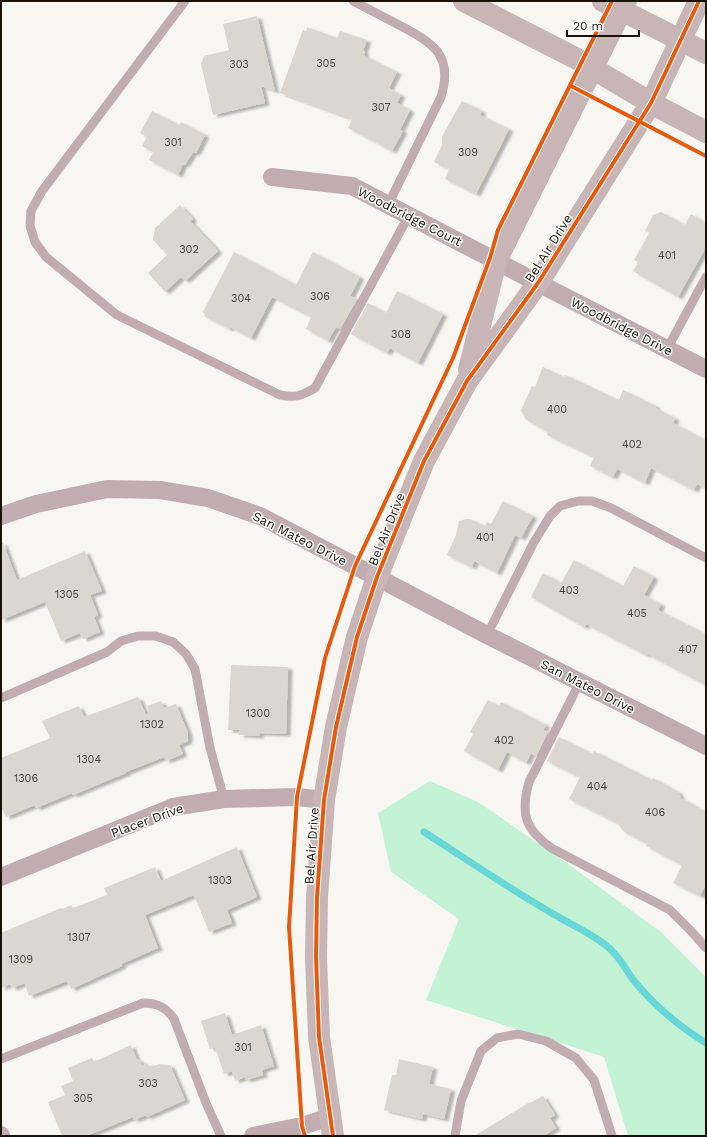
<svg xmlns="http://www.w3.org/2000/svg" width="707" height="1137" viewBox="0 0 707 1137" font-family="'Work Sans',sans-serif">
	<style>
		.green { fill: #c3f2d5 }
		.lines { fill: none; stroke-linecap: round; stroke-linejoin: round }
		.stream { stroke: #68d7d8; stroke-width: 7 }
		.building { fill: #dbd6cf; filter: url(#shadow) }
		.lane { stroke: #c1acb1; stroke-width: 9 }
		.street { stroke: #c1acb1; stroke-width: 18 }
		.secondary { stroke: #c7b5b8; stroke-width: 22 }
		.cycleway-casing { stroke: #fff; stroke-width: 6 }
		.cycleway { stroke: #e8590c; stroke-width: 4 }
		.labels { text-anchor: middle; stroke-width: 3; stroke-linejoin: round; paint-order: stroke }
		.number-label { font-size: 11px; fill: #4a4339 }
		.street-label { font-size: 13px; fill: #1a1207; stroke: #fff }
	</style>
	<defs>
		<filter id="shadow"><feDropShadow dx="4.5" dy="2.5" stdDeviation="1" flood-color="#0004"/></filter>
	</defs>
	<rect width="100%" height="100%" fill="#f8f6f3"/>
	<path class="green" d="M 430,781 L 478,802 L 568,864 L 662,933 L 706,977 L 706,1136 L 628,1136 L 604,1057 L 426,1000 L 459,919 L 391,872 L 378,813 Z"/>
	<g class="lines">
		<path class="stream" d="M 424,832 C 466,859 507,887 550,912 C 569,924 592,933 609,948 C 621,958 626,971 635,982 C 655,1006 680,1027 706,1043"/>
	</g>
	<g class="building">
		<path d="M 257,16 L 275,91 L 261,86 L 265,103 L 213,115 L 201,64 L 204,56 L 229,50 L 223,24 Z"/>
		<path d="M 307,27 L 337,38 L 340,31 L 367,40 L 363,51 L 365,52 L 363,55 L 397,72 L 389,88 L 401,95 L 397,103 L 410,110 L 400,130 L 403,131 L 392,151 L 348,128 L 352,119 L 280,93 L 303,30 L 306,31 Z"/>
		<path d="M 462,101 L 482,111 L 480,115 L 509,129 L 476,194 L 445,179 L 449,169 L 434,162 L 442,145 L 442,136 Z"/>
		<path d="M 152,111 L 179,125 L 181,122 L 205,135 L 196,153 L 193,152 L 185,165 L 183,164 L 178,175 L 149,160 L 153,152 L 142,146 L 147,137 L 140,133 Z"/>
		<path d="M 180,205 L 193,219 L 190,221 L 218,251 L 185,281 L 181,277 L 165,292 L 148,273 L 167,255 L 153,240 L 155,228 Z"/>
		<path d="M 661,212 L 685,225 L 691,214 L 706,223 L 706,247 L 678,297 L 633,271 L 638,262 L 634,260 L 649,233 L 645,231 L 653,215 Z"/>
		<path d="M 234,252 L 296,285 L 313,252 L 360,277 L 350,296 L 357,299 L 340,329 L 336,327 L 328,341 L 306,329 L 311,317 L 272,297 L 251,338 L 230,327 L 229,329 L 204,316 L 205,314 L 203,312 Z"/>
		<path d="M 397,291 L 443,314 L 418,363 L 390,348 L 387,353 L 351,334 L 368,303 L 386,313 Z"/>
		<path d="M 543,367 L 564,377 L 565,375 L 619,400 L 623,390 L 656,406 L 655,408 L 675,418 L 673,423 L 706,440 L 706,488 L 697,484 L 694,490 L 651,468 L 645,483 L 617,469 L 613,477 L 590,466 L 594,457 L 547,435 L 548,432 L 525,419 L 521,410 L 532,386 L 535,387 Z"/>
		<path d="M 503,501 L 533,516 L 521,538 L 515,535 L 497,573 L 474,561 L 472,567 L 447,555 L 456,535 L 459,521 L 466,519 L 470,519 L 485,526 L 487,522 L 491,524 Z"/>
		<path d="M 1,543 L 3,543 L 17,580 L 85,551 L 102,591 L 90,595 L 98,615 L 94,617 L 100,632 L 83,639 L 80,633 L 61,641 L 45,602 L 1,620 Z"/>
		<path d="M 574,560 L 623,586 L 634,566 L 654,577 L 644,595 L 661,604 L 658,610 L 706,634 L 706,685 L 647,654 L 646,655 L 586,624 L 584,627 L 531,597 L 543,573 L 561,583 Z"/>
		<path d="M 231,665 L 288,667 L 286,734 L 259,733 L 260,736 L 239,735 L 240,730 L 228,730 Z"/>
		<path d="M 138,697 L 146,715 L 149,714 L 147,706 L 161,701 L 164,708 L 176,704 L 188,733 L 188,741 L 179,745 L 183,754 L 166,761 L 164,757 L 126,772 L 126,773 L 73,795 L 72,793 L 36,808 L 35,805 L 6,817 L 1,806 L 1,758 L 50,738 L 42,721 L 79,706 L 84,717 Z"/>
		<path d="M 488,700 L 499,706 L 501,702 L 546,725 L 543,730 L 548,732 L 536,756 L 531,753 L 526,763 L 507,752 L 498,770 L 464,751 L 473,734 L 470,732 Z"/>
		<path d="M 559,737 L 593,754 L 594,751 L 652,780 L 653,778 L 678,792 L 681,798 L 706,812 L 706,884 L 700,896 L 673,883 L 682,865 L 646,846 L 647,844 L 623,831 L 617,823 L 569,799 L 580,777 L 547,761 Z"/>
		<path d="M 237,847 L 257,897 L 227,910 L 232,923 L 209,932 L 194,895 L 145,915 L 158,948 L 121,964 L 122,966 L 71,989 L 67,981 L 29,996 L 25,983 L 12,988 L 10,984 L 1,988 L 1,933 L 61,908 L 62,909 L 71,905 L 73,908 L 107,895 L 104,888 L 155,867 L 161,881 Z"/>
		<path d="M 225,1013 L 232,1035 L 261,1025 L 274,1066 L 262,1070 L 263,1075 L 246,1080 L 245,1077 L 235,1081 L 232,1071 L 224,1074 L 215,1047 L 210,1049 L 201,1021 Z"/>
		<path d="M 131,1045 L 137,1060 L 139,1059 L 142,1066 L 147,1063 L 150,1067 L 160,1064 L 170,1065 L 185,1100 L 147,1117 L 146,1115 L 134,1120 L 133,1117 L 86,1136 L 62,1136 L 48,1102 L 65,1095 L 61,1086 L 73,1081 L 68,1068 L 92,1058 L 94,1062 Z"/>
		<path d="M 399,1059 L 433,1067 L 429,1084 L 451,1089 L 444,1119 L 423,1114 L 422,1119 L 384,1110 L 392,1075 L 396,1075 Z"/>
		<path d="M 543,1096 L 555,1115 L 550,1118 L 556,1128 L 543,1136 L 474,1136 L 530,1102 L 530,1103 Z"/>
	</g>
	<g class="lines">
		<g class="lane">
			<path d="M 185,1 L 42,191 L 31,211 L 30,226 L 35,242 L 46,257 L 117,315 L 280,395 C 296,398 301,396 315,388 L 409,215"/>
			<path d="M 353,1 C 368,9 384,17 399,25 C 433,43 454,55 441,97 L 388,205"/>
			<path d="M 667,349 L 706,277"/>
			<path d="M 487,635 L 534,542 L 550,516 L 560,506 L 578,501 L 592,501 L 611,508 L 706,558"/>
			<path d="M 580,682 L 529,782 C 520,814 525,830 553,849 L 670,910 L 691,931 L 706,948"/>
			<path d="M 1,698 L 107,652 L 121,641 L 138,636 L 156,636 L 173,642 L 186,654 L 195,669 L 210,748 L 224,799"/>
			<path d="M 1,1059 L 143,1003 C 157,1003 166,1007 174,1019 L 206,1103 L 221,1136"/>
			<path d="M 455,1136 L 461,1101 L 481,1051 L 497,1038 L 518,1034 L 546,1041 L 576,1058 L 594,1080 L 612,1136"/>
		</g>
		<g class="street">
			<path d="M 272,177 L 352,186 L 538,283 L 706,369"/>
			<path d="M 1,516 L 36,504 L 107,489 L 160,490 L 208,498 L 260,516 L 487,635 L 706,746"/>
			<path d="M 1,877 L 173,807 L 224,799 L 297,797 L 324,800"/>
			<path d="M 1,1135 L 1,1136"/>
			<path d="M 253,1136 L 302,1126 L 330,1117"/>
		</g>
		<g class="secondary">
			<path d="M 464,1 L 583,62 L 592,68 L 651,103 L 706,132"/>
			<path d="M 603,1 L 706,53"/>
			<path d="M 469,370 L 496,261 L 626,1"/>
			<path d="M 333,1136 L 319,1037 L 316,957 L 317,897 L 324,800 L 336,727 L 357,637 L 377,577 L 424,461 L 467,381 L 538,283 L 651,103 L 699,1"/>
		</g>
		<g class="cycleway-casing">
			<g id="cycleway">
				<path d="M 571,86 L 706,156"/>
				<path d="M 305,1136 L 302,1126 L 289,927 L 297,797 L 325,658 L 355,566 L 453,358 L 490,258 L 498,230 L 612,1"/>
				<path d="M 333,1136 L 319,1037 L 316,957 L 317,897 L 324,800 L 336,727 L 357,637 L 377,577 L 424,461 L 467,381 L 538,283 L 651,103 L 699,1"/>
			</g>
		</g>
		<use href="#cycleway" class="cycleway"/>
	</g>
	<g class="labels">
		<g class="number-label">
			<text x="326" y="67">305</text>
			<text x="239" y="68">303</text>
			<text x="381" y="111">307</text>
			<text x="173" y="146">301</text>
			<text x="468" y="156">309</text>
			<text x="189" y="253">302</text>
			<text x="667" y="259">401</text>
			<text x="320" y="300">306</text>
			<text x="241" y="302">304</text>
			<text x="401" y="338">308</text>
			<text x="557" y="413">400</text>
			<text x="632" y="448">402</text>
			<text x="485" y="541">401</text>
			<text x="569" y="594">403</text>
			<text x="67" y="598">1305</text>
			<text x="637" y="617">405</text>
			<text x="688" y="653">407</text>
			<text x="258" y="717">1300</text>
			<text x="152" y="728">1302</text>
			<text x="504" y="744">402</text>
			<text x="89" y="763">1304</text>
			<text x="26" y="782">1306</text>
			<text x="597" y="790">404</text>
			<text x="655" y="816">406</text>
			<text x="220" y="884">1303</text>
			<text x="79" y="941">1307</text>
			<text x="21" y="963">1309</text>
			<text x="243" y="1051">301</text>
			<text x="148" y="1087">303</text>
			<text x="83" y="1102">305</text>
		</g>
		<g class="street-label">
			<text transform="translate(410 216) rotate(27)" y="5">Woodbridge Court</text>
			<text transform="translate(548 248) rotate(-58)" y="5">Bel Air Drive</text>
			<text transform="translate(622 326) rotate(27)" y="5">Woodbridge Drive</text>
			<text transform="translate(386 529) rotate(-68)" y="5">Bel Air Drive</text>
			<text transform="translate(300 538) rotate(27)" y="5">San Mateo Drive</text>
			<text transform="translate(588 686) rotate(27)" y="5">San Mateo Drive</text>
			<text transform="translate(147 820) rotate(-20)" y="5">Placer Drive</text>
			<text transform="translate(311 846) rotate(-86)" y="5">Bel Air Drive</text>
		</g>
	</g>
	<rect width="707" height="1137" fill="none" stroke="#1a1207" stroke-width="4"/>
	<path d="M567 30v6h72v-6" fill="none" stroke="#1a1207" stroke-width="2"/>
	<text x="573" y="30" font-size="12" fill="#1a1207" stroke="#ffffff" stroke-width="3" paint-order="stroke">20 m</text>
</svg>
